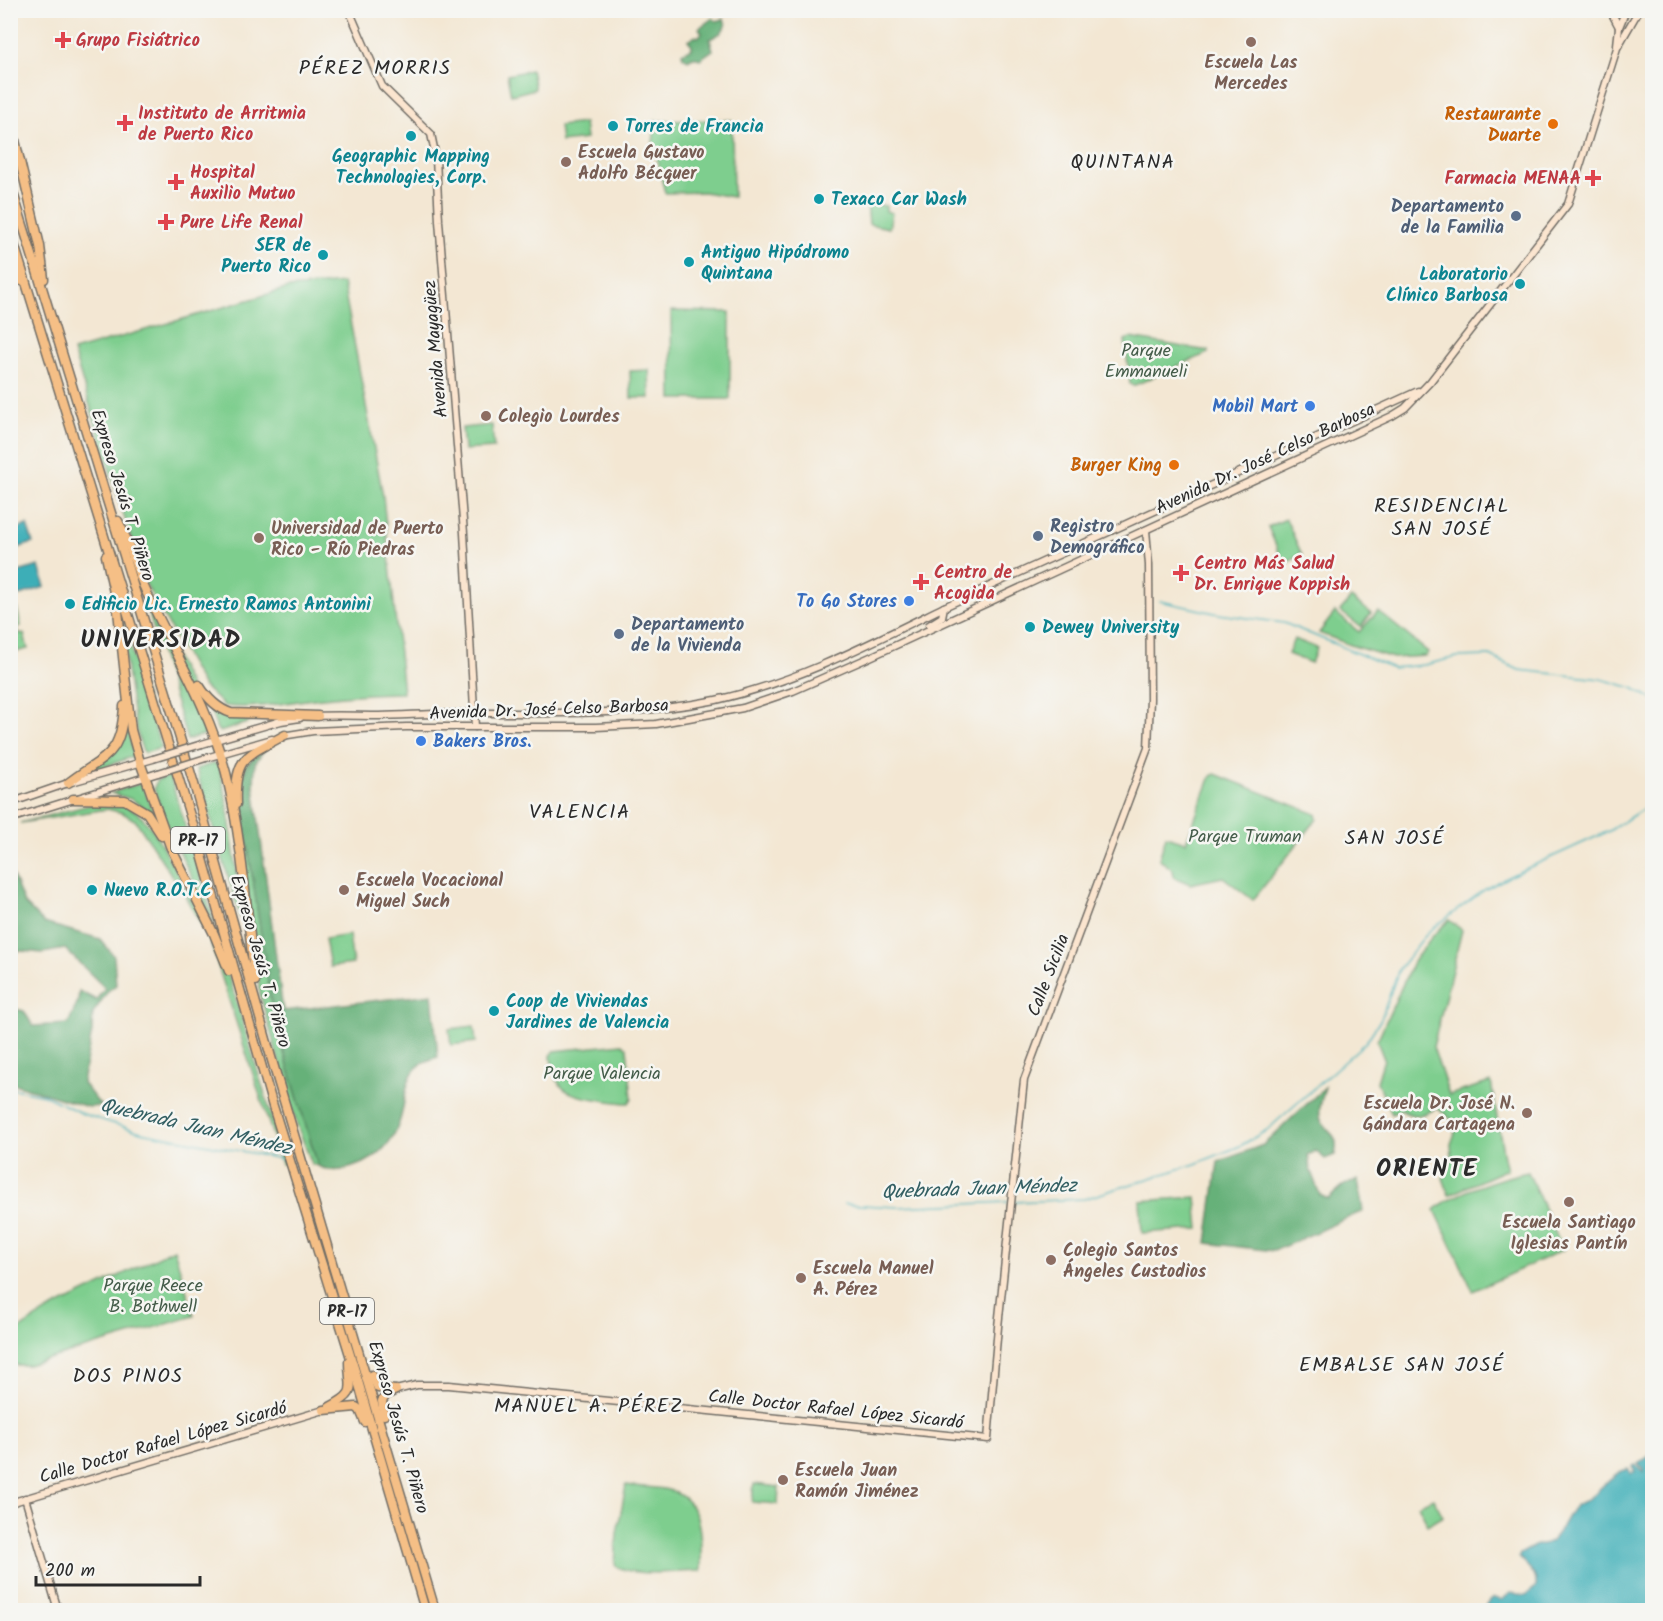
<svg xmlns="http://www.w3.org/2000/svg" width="1663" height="1621" viewBox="0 0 1663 1621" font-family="Kalam,sans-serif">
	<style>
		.green { fill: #7ece8e; stroke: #547c5c; stroke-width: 1.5 }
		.forest { fill: #66b179; stroke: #486e52; stroke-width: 1.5 }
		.water { fill: #3eaeb7; stroke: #346c71; stroke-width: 1.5 }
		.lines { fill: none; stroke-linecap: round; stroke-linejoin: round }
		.stream { stroke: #3eaeb7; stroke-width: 1.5 }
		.secondary-casing { stroke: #716d66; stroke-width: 9 }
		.highway-casing { stroke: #716d66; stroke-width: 11 }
		.secondary { stroke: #fbe5cf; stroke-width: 6 }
		.highway { stroke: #f5bf86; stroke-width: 8 }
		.secondary-bridge-casing { stroke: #716d66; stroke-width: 9; stroke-linecap: butt }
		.secondary-bridge { stroke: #fbe5cf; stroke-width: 6 }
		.health-dot { fill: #e0444e; stroke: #f6f6f2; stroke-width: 2 }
		.education-dot { fill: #8d6e63; stroke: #f6f6f2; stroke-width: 2 }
		.food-dot { fill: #e8710a; stroke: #f6f6f2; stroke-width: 2 }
		.culture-dot { fill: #0f9aa8; stroke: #f6f6f2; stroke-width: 2 }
		.service-dot { fill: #5c6f8a; stroke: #f6f6f2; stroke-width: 2 }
		.shop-dot { fill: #3f7fe0; stroke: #f6f6f2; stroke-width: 2 }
		.labels { text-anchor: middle; stroke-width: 5; stroke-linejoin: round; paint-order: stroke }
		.shield { fill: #f6f6f2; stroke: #686867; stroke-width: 1.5 }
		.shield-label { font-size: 16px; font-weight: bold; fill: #2b2b2b }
		.health-label { font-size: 18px; font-weight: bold; fill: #be3a42; stroke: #f6f6f2; text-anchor: start }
		.education-label { font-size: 18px; font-weight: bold; fill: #785e54; stroke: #f6f6f2; text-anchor: start }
		.food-label { font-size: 18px; font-weight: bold; fill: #c56008; stroke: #f6f6f2; text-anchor: end }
		.culture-label { font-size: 18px; font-weight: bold; fill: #0d838f; stroke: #f6f6f2; text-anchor: start }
		.service-label { font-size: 18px; font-weight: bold; fill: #4e5e75; stroke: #f6f6f2; text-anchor: start }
		.street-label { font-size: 18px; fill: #2b2b2b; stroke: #f6f6f2 }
		.park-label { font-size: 18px; fill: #445c49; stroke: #f6f6f2 }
		.shop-label { font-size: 18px; font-weight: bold; fill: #366cbe; stroke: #f6f6f2; text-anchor: end }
		.neighbourhood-label { font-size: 20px; letter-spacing: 1.5px; fill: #2b2b2b; stroke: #f6f6f2 }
		.water-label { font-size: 20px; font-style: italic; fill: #335f63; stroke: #f6f6f2 }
		.district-label { font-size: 24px; font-weight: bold; letter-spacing: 1.5px; fill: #2b2b2b; stroke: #f6f6f2 }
	</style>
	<rect width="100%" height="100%" fill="#f6f6f2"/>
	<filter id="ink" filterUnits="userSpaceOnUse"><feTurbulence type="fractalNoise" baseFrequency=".0167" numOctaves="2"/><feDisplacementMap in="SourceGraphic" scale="12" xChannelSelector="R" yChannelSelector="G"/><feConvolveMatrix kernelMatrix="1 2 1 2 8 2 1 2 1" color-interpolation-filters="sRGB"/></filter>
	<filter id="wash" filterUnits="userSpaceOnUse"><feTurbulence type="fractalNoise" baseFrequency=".008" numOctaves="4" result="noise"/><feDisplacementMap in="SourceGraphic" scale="24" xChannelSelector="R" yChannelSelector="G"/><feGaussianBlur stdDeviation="1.35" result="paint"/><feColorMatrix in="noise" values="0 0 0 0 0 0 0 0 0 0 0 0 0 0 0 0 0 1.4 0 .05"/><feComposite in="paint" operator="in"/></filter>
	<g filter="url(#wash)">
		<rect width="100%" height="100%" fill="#f3e7d3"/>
		<g class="green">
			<path d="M 531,70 L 535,89 L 511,95 L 507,75 Z"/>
			<path d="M 732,120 L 733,197 L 704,192 L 665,193 L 653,144 L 655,121 Z"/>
			<path d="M 584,123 L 586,139 L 561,142 L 559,126 Z"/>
			<path d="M 867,203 L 886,206 L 886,211 L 892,213 L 889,228 L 869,224 Z"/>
			<path d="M 343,283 L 383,496 L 403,693 C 371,693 338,696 306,700 C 276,704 255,709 224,706 L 202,685 L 144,581 L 73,351 L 289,288 Z"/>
			<path d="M 671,311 L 730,312 L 730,399 L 672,399 Z"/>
			<path d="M 1130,338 L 1208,351 L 1208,353 L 1133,386 L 1130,384 L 1125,340 Z"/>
			<path d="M 649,370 L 650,398 L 631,398 L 630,371 Z"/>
			<path d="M 492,425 L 494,448 L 464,450 L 462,428 Z"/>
			<path d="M 1286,519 L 1302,555 L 1284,564 L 1268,527 Z"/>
			<path d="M 143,594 L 196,698 L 208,732 L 207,734 L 187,740 Z"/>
			<path d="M 1351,598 L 1371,613 L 1361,627 L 1340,611 Z"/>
			<path d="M 17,608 L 21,626 L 16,627 L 18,633 L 24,634 L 28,649 L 11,653 L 11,614 L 13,614 L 12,610 Z"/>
			<path d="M 1378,611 L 1428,652 L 1426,656 L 1393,658 L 1356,647 L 1319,633 L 1335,612 L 1359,632 Z"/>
			<path d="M 123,622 L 161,748 L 145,753 C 134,744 124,643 121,623 Z"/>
			<path d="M 1294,639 L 1317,648 L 1311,663 L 1288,654 Z"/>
			<path d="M 207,701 L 231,716 L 262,718 L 220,732 L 217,729 Z"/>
			<path d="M 124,730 L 128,730 L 134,756 L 90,772 Z"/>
			<path d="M 256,755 L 244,774 L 241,799 L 273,1016 L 318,1166 L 312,1164 L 296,1122 L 260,994 L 236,791 L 240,769 Z"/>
			<path d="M 215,763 L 219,765 L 227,803 L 243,918 L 241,920 L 196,769 Z"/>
			<path d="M 1215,774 L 1316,814 L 1317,819 L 1253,900 L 1223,877 L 1190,884 L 1174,877 L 1173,870 L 1159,859 L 1166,836 L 1186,842 L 1211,776 Z"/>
			<path d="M 170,776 L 215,924 L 214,925 L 162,814 L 154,788 L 157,780 Z"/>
			<path d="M 138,784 L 143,786 L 154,814 L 131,799 L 111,793 Z"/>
			<path d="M 101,802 L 117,802 L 137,812 L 153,830 L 215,940 L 229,977 L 286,1164 L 282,1164 L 210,941 L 184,894 L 136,821 L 123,813 L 107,809 L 20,823 Z"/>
			<path d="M 1449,920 L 1462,930 L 1433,1047 L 1449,1095 L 1491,1082 L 1504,1158 L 1507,1169 L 1449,1195 L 1443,1178 L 1452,1158 L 1451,1144 L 1456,1130 L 1451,1119 L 1437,1108 C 1423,1115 1415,1119 1401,1110 L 1392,1114 L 1377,1082 L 1384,1059 L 1377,1041 L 1413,962 L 1431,938 Z"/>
			<path d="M 349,935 L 353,964 L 330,967 L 325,939 Z"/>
			<path d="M 474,1026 L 476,1042 L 451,1045 L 449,1029 Z"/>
			<path d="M 622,1044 L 627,1048 L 632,1098 L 629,1103 C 618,1103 607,1101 596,1099 C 565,1095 554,1088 551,1056 L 554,1051 Z"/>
			<path d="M 1528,1172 L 1563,1250 L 1473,1291 L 1435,1210 C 1452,1193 1503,1177 1528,1172 Z"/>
			<path d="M 1196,1197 L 1199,1229 L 1142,1233 L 1140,1201 Z"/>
			<path d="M 174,1249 L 194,1316 L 28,1365 L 16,1365 L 11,1362 L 11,1335 L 47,1311 Z"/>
			<path d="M 754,1484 L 779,1487 L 778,1504 L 752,1502 Z"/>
			<path d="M 626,1485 C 639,1487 652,1487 664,1489 C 705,1497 701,1539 701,1571 C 681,1571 630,1578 615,1565 L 617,1533 Z"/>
			<path d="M 1433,1498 L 1443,1516 L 1428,1525 L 1418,1505 Z"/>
		</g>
		<g class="forest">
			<path d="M 713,18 L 716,21 L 724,19 L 726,25 L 721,33 L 710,39 L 713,50 L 700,59 L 693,57 L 688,60 L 683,57 L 682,53 L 692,48 L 692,45 L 688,40 L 696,36 L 698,37 L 702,33 L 699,28 Z"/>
			<path d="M 264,750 L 255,763 L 254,786 L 283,1011 L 432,994 L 438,1057 C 400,1066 409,1095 399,1123 C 393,1142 377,1159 358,1165 C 343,1171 333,1173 318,1166 L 273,1016 L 241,799 C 241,778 245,761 264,750 Z"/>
			<path d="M 10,869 L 24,903 L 44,923 L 100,939 L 114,956 L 116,985 L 108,991 L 93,1013 L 92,1032 L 82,1082 L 101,1106 L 88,1107 L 11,1083 L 11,1008 L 24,1011 L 33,1026 L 68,1024 L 78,1001 L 79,991 L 96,1000 L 105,988 L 65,949 L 43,953 L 11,950 Z"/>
			<path d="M 1325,1087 C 1323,1096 1318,1108 1320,1117 C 1324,1135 1341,1130 1335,1155 L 1325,1159 L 1316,1151 L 1308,1155 L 1310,1169 L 1320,1195 L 1328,1199 L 1344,1185 L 1358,1180 L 1363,1211 L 1274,1251 L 1207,1243 L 1218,1162 L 1263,1145 Z"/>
		</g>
		<g class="water">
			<path d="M 27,525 L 33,543 L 11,550 L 11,531 Z"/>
			<path d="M 39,566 L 45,587 L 11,598 L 11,574 Z"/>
			<path d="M 1652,1454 L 1652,1610 L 1484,1610 L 1490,1601 L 1494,1598 L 1502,1600 L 1510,1593 L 1526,1595 L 1536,1587 C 1538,1573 1527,1567 1519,1557 L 1520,1554 L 1536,1545 C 1556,1549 1563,1520 1574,1507 C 1578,1503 1581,1503 1586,1500 C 1600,1492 1610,1473 1628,1469 L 1631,1474 L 1635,1472 L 1632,1467 L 1635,1465 L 1643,1472 L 1644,1470 L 1638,1464 Z"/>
		</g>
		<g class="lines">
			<g class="stream">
				<path d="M 1160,601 L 1219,614 L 1284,623 L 1393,668 L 1424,665 L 1457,657 L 1490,656 L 1519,670 L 1601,679 L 1633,688 L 1652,699"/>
				<path d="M 10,1088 L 44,1095 L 83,1114 L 141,1132 L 287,1160"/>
				<path d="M 1013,1202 L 1084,1199 L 1195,1164 L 1240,1146 L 1267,1130 L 1366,1042 L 1381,1019 L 1399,969 L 1428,932 L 1484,890 L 1510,876 L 1609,831 L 1652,803"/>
				<path d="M 844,1204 L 897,1207 L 1008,1202"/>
			</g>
		</g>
	</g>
	<g filter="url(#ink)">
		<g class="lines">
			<g class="secondary-casing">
				<g id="secondary">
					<path d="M 349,10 L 382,86 L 431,134 L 436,158 L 439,221 L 464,533 L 475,727"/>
					<path d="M 1610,10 L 1619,27"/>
					<path d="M 1617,45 L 1619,27 L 1626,10"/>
					<path d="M 929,625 L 942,617 L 944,607"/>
					<path d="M 316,716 C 337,715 359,716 380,716 C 413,715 447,713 480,713 C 559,713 638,716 716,700 C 797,682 871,643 944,607 L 1418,391"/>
					<path d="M 282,736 L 313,731 L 406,727 L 596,727 L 656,724 L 743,708 L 793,691 L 868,658 L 1392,416 L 1405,408 L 1430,382 L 1568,204 L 1617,48 L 1639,10"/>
					<path d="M 202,744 L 281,721 L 300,718"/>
					<path d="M 206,758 L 272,739"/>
					<path d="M 10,803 L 68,783 L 153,759"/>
					<path d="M 10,819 L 158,773"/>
					<path d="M 396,1390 L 417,1385 L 449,1385 L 988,1439 L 998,1327 L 1024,1080 L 1148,748 L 1150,699 L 1149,565 L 1146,530"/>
					<path d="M 25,1498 L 58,1610"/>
					<path d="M 10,1503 L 324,1410"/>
				</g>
			</g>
			<g class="highway-casing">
				<g id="highway">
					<path d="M 10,119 L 40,246 L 44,279"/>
					<path d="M 10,183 L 194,784 L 271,1057 L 435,1610"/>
					<path d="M 10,231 L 200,848 L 272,1103 L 355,1371 L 425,1610"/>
					<path d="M 10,253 L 22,281"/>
					<path d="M 118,521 C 130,543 135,567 145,589 C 174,652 208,705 226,773 C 242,839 247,914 255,981"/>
					<path d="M 106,556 L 118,611 L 131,730 L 140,762 L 170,846 L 214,934 L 229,971"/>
					<path d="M 199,685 C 207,698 216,708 231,713 L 318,716"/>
					<path d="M 68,783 C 104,755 121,759 124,706"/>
					<path d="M 73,799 L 125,800 L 147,813 L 162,836"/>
					<path d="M 236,804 C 234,755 247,756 285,735"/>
					<path d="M 372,1375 L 378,1388 L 395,1390"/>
					<path d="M 330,1407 C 359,1392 349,1389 349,1362"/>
					<path d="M 324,1410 L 356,1407 L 360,1410 L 365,1422"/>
					<path d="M 384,1415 L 382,1401 L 386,1395 L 396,1390"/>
				</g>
			</g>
			<use href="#secondary" class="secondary"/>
			<use href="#highway" class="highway"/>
			<g class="secondary-bridge-casing">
				<g id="secondary-bridge">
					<path d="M 153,759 L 202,744"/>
					<path d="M 158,773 L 206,758"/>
				</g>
			</g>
			<use href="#secondary-bridge" class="secondary-bridge"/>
		</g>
	</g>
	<g class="health-dot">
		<path d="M60 31h6v6h6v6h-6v6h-6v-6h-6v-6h6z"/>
		<path d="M122 114h6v6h6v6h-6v6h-6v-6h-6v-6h6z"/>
		<path d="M1590 169h6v6h6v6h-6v6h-6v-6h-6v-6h6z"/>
		<path d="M173 173h6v6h6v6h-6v6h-6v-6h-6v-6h6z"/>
		<path d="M163 213h6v6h6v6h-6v6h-6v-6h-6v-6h6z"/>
		<path d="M1178 564h6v6h6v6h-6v6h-6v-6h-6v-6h6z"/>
		<path d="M918 573h6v6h6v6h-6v6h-6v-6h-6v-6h6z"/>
	</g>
	<g class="education-dot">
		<circle cx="1251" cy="42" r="6"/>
		<circle cx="566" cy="162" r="6"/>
		<circle cx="486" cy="416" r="6"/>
		<circle cx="259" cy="538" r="6"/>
		<circle cx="344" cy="890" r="6"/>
		<circle cx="1527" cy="1113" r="6"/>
		<circle cx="1569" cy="1202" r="6"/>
		<circle cx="1051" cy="1260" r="6"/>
		<circle cx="801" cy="1278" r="6"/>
		<circle cx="783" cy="1480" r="6"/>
	</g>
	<g class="food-dot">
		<circle cx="1553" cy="124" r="6"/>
		<circle cx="1174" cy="465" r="6"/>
	</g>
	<g class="culture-dot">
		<circle cx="613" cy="126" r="6"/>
		<circle cx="411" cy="136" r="6"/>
		<circle cx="819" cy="199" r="6"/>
		<circle cx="323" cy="255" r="6"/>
		<circle cx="689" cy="262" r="6"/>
		<circle cx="1520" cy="284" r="6"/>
		<circle cx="70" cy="604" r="6"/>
		<circle cx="1030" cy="627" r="6"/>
		<circle cx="92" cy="890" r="6"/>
		<circle cx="494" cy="1011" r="6"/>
	</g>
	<g class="service-dot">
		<circle cx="1516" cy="216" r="6"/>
		<circle cx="1038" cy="536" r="6"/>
		<circle cx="619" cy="634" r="6"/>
	</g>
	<g class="shop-dot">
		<circle cx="1310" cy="406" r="6"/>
		<circle cx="909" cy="601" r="6"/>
		<circle cx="421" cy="741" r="6"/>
	</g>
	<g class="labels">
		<g class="shield">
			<rect x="171" y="827" width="54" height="26" rx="4.5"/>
			<rect x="320" y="1298" width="54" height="26" rx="4.5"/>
		</g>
		<g class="shield-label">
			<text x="198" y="846">PR-17</text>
			<text x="347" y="1317">PR-17</text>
		</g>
		<g class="health-label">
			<text x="76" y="46">Grupo Fisiátrico</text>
			<text x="138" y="119">Instituto de Arritmia<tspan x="138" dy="21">de Puerto Rico</tspan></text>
			<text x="190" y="178">Hospital<tspan x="190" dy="21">Auxilio Mutuo</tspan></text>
			<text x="1581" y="184" text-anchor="end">Farmacia MENAA</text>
			<text x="180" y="228">Pure Life Renal</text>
			<text x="1194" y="569">Centro Más Salud<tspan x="1194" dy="21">Dr. Enrique Koppish</tspan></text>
			<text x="934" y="578">Centro de<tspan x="934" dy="21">Acogida</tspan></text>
		</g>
		<g class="education-label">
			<text x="1251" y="68" text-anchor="middle">Escuela Las<tspan x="1251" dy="21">Mercedes</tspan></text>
			<text x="578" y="158">Escuela Gustavo<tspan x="578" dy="21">Adolfo Bécquer</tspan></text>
			<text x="498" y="422">Colegio Lourdes</text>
			<text x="271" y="534">Universidad de Puerto<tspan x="271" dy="21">Rico - Río Piedras</tspan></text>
			<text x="356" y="886">Escuela Vocacional<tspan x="356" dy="21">Miguel Such</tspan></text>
			<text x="1515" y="1109" text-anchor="end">Escuela Dr. José N.<tspan x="1515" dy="21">Gándara Cartagena</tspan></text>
			<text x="1569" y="1228" text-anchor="middle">Escuela Santiago<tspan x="1569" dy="21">Iglesias Pantín</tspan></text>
			<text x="1063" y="1256">Colegio Santos<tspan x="1063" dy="21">Ángeles Custodios</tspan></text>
			<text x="813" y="1274">Escuela Manuel<tspan x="813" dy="21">A. Pérez</tspan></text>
			<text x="795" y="1476">Escuela Juan<tspan x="795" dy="21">Ramón Jiménez</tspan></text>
		</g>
		<g class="food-label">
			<text x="1541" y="120">Restaurante<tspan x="1541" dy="21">Duarte</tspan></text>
			<text x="1162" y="471">Burger King</text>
		</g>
		<g class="culture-label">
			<text x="625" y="132">Torres de Francia</text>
			<text x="411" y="162" text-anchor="middle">Geographic Mapping<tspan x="411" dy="21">Technologies, Corp.</tspan></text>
			<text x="831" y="205">Texaco Car Wash</text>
			<text x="311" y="251" text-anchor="end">SER de<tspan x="311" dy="21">Puerto Rico</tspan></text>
			<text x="701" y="258">Antiguo Hipódromo<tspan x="701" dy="21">Quintana</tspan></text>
			<text x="1508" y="280" text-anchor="end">Laboratorio<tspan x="1508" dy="21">Clínico Barbosa</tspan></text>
			<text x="82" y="610">Edificio Lic. Ernesto Ramos Antonini</text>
			<text x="1042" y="633">Dewey University</text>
			<text x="104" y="896">Nuevo R.O.T.C</text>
			<text x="506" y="1007">Coop de Viviendas<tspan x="506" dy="21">Jardines de Valencia</tspan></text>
		</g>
		<g class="service-label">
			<text x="1504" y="212" text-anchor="end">Departamento<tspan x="1504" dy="21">de la Familia</tspan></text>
			<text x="1050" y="532">Registro<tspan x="1050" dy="21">Demográfico</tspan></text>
			<text x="631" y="630">Departamento<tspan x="631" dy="21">de la Vivienda</tspan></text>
		</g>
		<g class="street-label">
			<text transform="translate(435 349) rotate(-95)" y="6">Avenida Mayagüez</text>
			<text transform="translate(1265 458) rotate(-25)" y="6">Avenida Dr. José Celso Barbosa</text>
			<text transform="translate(123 495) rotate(73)" y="6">Expreso Jesús T. Piñero</text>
			<text transform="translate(549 709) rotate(-2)" y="6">Avenida Dr. José Celso Barbosa</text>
			<text transform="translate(261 961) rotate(74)" y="6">Expreso Jesús T. Piñero</text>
			<text transform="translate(1048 975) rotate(-69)" y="6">Calle Sicilia</text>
			<text transform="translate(836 1409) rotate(6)" y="6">Calle Doctor Rafael López Sicardó</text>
			<text transform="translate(399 1427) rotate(74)" y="6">Expreso Jesús T. Piñero</text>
			<text transform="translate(163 1442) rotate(-16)" y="6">Calle Doctor Rafael López Sicardó</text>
		</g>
		<g class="park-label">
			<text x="1146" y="356">Parque<tspan x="1146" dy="21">Emmanueli</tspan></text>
			<text x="1245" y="842">Parque Truman</text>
			<text x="602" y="1079">Parque Valencia</text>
			<text x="153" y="1291">Parque Reece<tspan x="153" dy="21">B. Bothwell</tspan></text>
		</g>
		<g class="shop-label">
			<text x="1298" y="412">Mobil Mart</text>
			<text x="897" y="607">To Go Stores</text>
			<text x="433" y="747" text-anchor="start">Bakers Bros.</text>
		</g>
		<g class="neighbourhood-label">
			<text x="375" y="74">PÉREZ MORRIS</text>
			<text x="1123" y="168">QUINTANA</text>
			<text x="1442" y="512">RESIDENCIAL<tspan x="1442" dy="23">SAN JOSÉ</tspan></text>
			<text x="580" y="818">VALENCIA</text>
			<text x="1395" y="844">SAN JOSÉ</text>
			<text x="1402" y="1371">EMBALSE SAN JOSÉ</text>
			<text x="128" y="1382">DOS PINOS</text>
			<text x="589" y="1412">MANUEL A. PÉREZ</text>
		</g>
		<g class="water-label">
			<text transform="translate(196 1126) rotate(13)" y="7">Quebrada Juan Méndez</text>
			<text transform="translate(979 1188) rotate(-2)" y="7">Quebrada Juan Méndez</text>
		</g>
		<g class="district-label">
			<text x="161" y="647">UNIVERSIDAD</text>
			<text x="1427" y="1176">ORIENTE</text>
		</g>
	</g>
	<rect width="1663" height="1621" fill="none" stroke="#f6f6f2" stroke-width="36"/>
	<path d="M36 1576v9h164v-9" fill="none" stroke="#2b2b2b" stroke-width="3"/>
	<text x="45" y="1576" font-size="18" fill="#2b2b2b" stroke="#f6f6f2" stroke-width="4.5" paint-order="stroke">200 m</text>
</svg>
